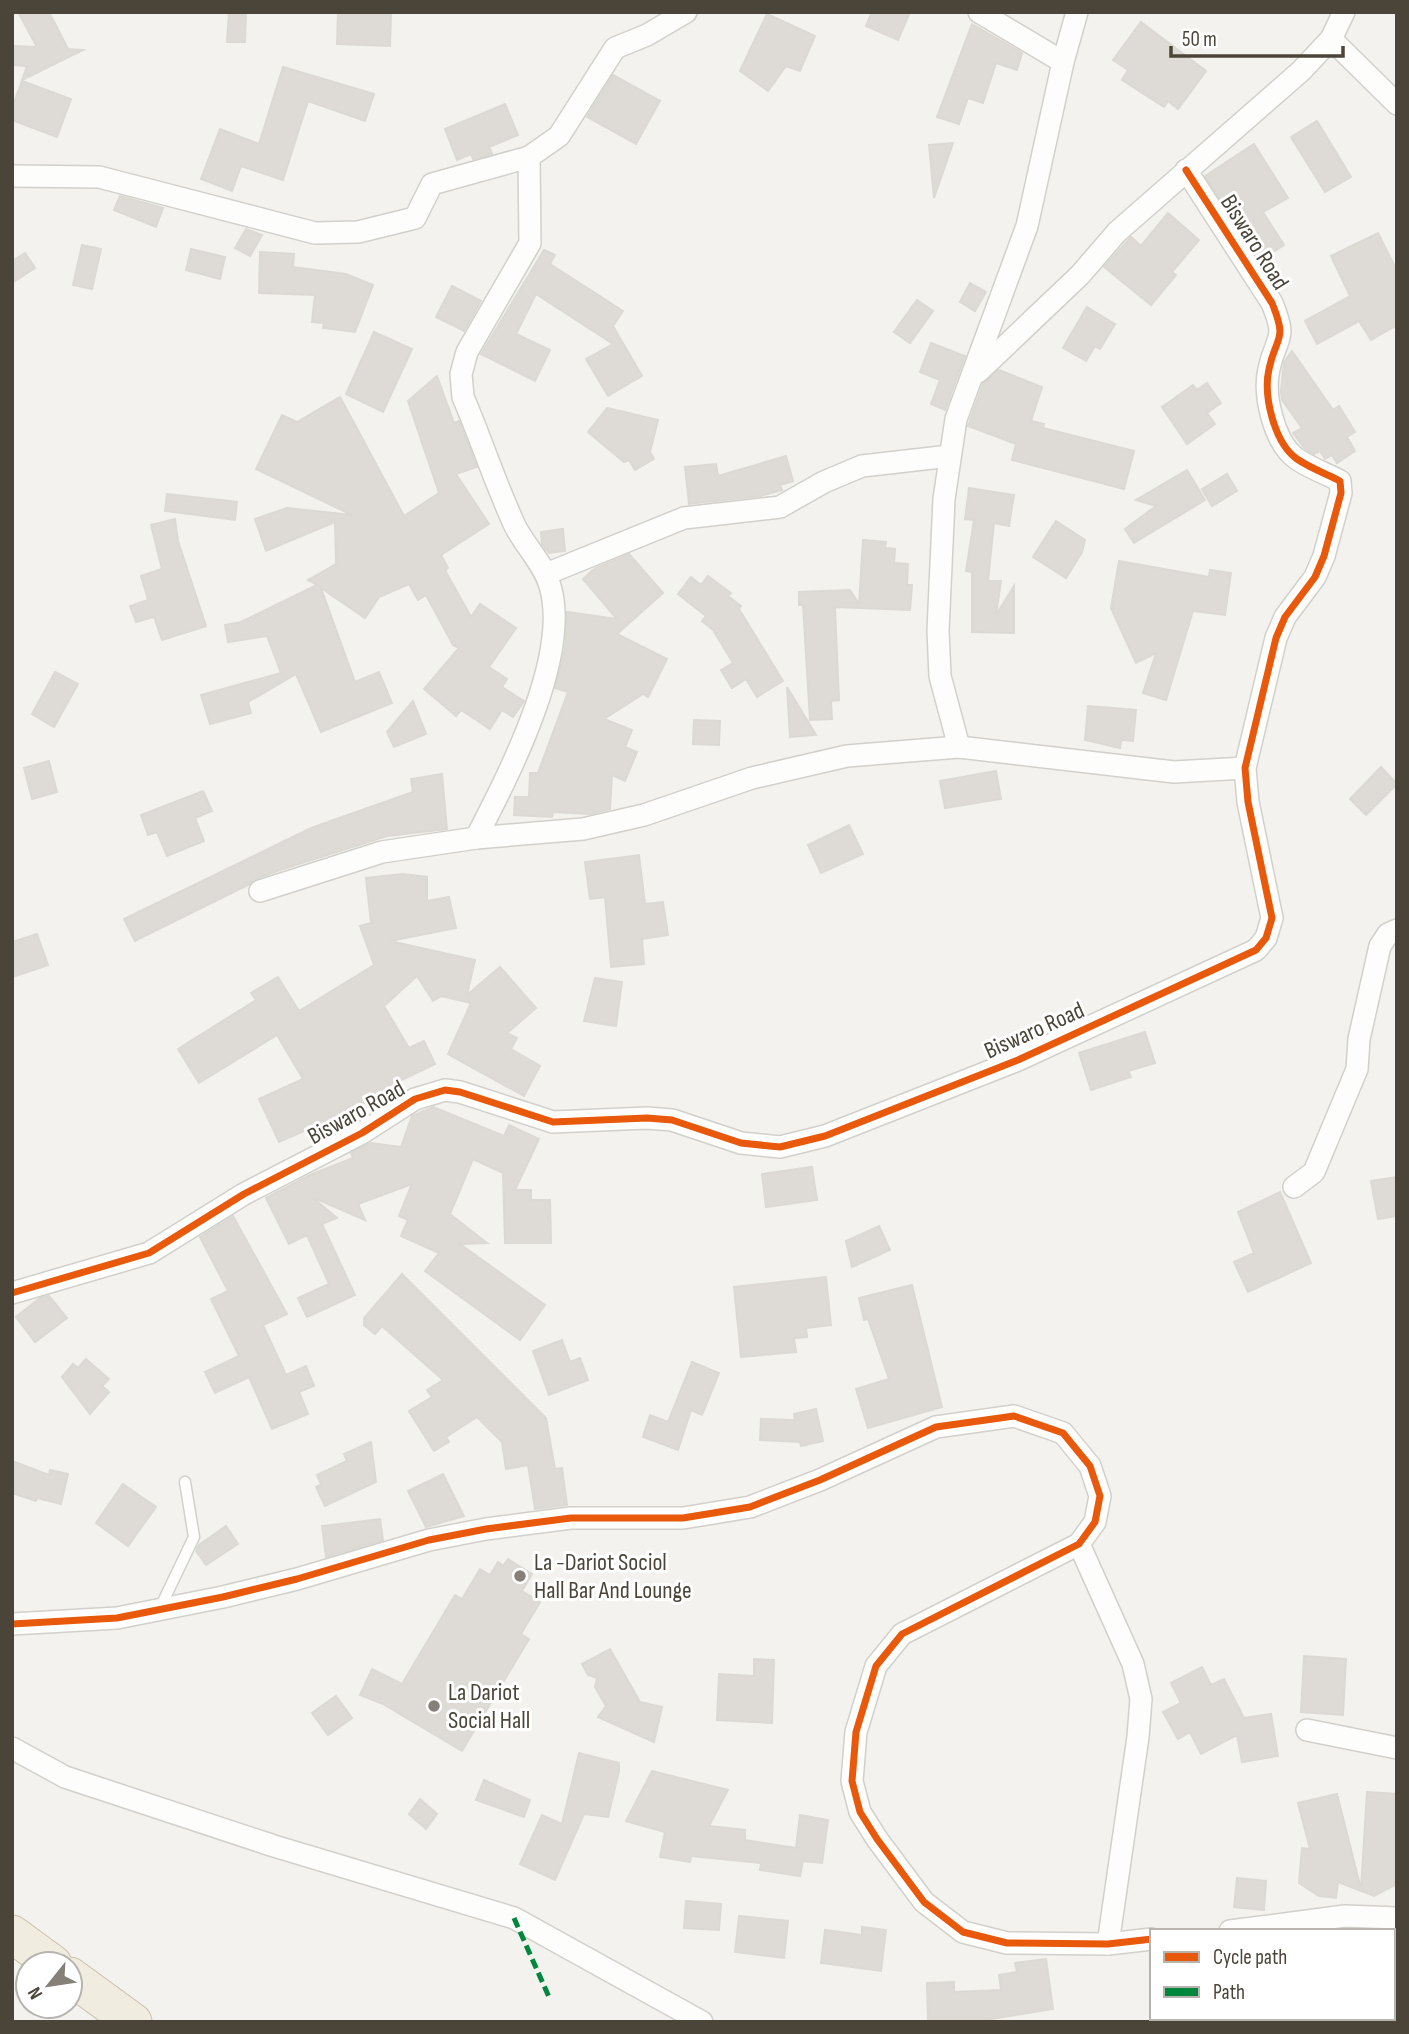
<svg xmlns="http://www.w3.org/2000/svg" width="1409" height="2034" viewBox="0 0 1409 2034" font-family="'Sofia Sans Condensed',sans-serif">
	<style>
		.building { fill: #dedbd6; stroke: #dcd9d4; stroke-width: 2 }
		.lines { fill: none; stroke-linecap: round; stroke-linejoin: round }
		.service-casing { stroke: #d2d0cb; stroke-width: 13 }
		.minor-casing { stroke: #d2d0cb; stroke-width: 24 }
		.trunk-casing { stroke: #ccbfa9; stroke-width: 39 }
		.service { stroke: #fdfdfc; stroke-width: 10 }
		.minor { stroke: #fdfdfc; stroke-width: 21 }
		.trunk { stroke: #f0ece0; stroke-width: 37 }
		.quiet { stroke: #00873e; stroke-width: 5; stroke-dasharray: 10 5; stroke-linecap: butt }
		.cycleway-casing { stroke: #fff; stroke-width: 11 }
		.cycleway { stroke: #e8590c; stroke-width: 7 }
		.poi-dot { fill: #868178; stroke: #fff; stroke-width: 2.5 }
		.labels { text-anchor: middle; stroke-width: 6; stroke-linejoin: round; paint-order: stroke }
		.street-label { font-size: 24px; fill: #4b4439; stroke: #fff }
		.poi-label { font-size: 24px; fill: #4b4439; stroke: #fff; text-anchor: start }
	</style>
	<rect width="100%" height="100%" fill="#f4f2ee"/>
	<g class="building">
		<path d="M 18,12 L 49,12 L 68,49 L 83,50 L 22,80 L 27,66 L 13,65 L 14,46 L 37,47 Z"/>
		<path d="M 229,12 L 246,12 L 245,42 L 227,42 Z"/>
		<path d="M 338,12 L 391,14 L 390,46 L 337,44 Z"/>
		<path d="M 872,12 L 910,12 L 898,40 L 866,26 Z"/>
		<path d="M 767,14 L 815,36 L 800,71 L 786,66 L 768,91 L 740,71 Z"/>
		<path d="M 1141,22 L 1206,71 L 1178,109 L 1168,101 L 1164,107 L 1122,80 L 1128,70 L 1113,60 Z"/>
		<path d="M 972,24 L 1022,53 L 1017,70 L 996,63 L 983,103 L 968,98 L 959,124 L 937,117 Z"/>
		<path d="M 283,67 L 374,94 L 365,121 L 308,101 L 283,180 L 241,166 L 232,191 L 201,179 L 220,129 L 259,144 Z"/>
		<path d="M 613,75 L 660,101 L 636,144 L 587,117 Z"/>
		<path d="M 22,81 L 71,99 L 57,137 L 12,120 L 12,108 Z"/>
		<path d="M 505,104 L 518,135 L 489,147 L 492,154 L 473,159 L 471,154 L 457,160 L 445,129 Z"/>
		<path d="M 1317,121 L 1351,177 L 1325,192 L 1291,137 Z"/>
		<path d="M 953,143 L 934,198 L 929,145 Z"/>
		<path d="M 1254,144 L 1288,198 L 1263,212 L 1284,245 L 1260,260 L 1205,176 Z"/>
		<path d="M 120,196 L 163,208 L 156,227 L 114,210 Z"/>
		<path d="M 1168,213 L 1199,240 L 1172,272 L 1176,275 L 1151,305 L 1104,267 L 1131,237 L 1141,246 Z"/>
		<path d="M 246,229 L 262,235 L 250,256 L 235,248 Z"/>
		<path d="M 1378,233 L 1397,271 L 1397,325 L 1371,340 L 1359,321 L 1317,344 L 1305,321 L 1350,296 L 1331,256 Z"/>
		<path d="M 82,245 L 101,249 L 92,289 L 73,285 Z"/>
		<path d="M 191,249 L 225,257 L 220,279 L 186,270 Z"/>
		<path d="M 544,250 L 555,255 L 550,264 L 623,311 L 613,326 L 642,376 L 608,396 L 586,359 L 613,344 L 536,294 L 516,334 L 550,350 L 535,381 L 481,354 Z"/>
		<path d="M 260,252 L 294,254 L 293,267 L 346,274 L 373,285 L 355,332 L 323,328 L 324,323 L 312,322 L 315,295 L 259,293 Z"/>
		<path d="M 25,253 L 35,268 L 12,283 L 12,261 Z"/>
		<path d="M 970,283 L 986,292 L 975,311 L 960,302 Z"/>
		<path d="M 452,286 L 481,301 L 464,331 L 436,317 Z"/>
		<path d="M 917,300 L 933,311 L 910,343 L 894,332 Z"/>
		<path d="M 1087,307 L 1115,324 L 1100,349 L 1095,346 L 1086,361 L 1063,348 Z"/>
		<path d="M 374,332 L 412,349 L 383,412 L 346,394 Z"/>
		<path d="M 931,343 L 965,356 L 945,410 L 931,404 L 940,380 L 920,372 Z"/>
		<path d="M 1292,351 L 1333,410 L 1339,406 L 1355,432 L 1347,437 L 1355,451 L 1337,463 L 1332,455 L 1325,459 L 1320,451 L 1314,454 L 1305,449 L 1293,433 L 1302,428 L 1282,400 L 1281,391 L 1284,362 Z"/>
		<path d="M 999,370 L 1042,387 L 1031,421 L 1044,424 L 1043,428 L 1134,451 L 1124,489 L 1012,460 L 1016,444 L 968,426 L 983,384 Z"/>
		<path d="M 437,376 L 454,423 L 459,421 L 477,467 L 456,474 L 489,524 L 441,555 L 448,568 L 445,570 L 471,617 L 480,604 L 516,628 L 489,667 L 507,679 L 502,687 L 524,701 L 513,717 L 502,710 L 490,729 L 461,710 L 456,716 L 424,689 L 459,648 L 453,645 L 426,595 L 418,600 L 409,584 L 379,597 L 365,618 L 321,588 L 355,682 L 379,672 L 392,703 L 321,732 L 296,674 L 248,702 L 251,713 L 210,724 L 201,695 L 281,673 L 267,636 L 228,642 L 225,625 L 241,622 L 317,585 L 308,580 L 336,564 L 335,522 L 266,551 L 255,519 L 287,508 L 352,515 L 256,469 L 282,415 L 297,422 L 340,397 L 404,516 L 439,493 L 408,401 Z"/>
		<path d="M 1207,383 L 1221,403 L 1207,413 L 1215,424 L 1187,444 L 1162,407 L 1193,385 L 1197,390 Z"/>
		<path d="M 607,408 L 658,420 L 650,452 L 654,459 L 635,470 L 629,460 L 624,462 L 588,432 Z"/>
		<path d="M 786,456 L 793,481 L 780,485 L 782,490 L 760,496 L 689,504 L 685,467 L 716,464 L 718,476 Z"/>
		<path d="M 1187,470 L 1205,500 L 1134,543 L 1125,529 L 1156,506 L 1136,500 Z"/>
		<path d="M 1227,474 L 1237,491 L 1212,506 L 1202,489 Z"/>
		<path d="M 969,488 L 1014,495 L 1009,526 L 994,523 L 988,581 L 1001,581 L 996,615 L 1014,586 L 1014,633 L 972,632 L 972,572 L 966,571 L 974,520 L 965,519 Z"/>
		<path d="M 167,494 L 237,502 L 235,520 L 165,511 Z"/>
		<path d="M 175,519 L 178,541 L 206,626 L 162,640 L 154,617 L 136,622 L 130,606 L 148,600 L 141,576 L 162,569 L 151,525 Z"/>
		<path d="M 1056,521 L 1085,540 L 1082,552 L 1066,578 L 1033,557 Z"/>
		<path d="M 563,529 L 565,551 L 549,553 L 542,544 L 541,532 Z"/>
		<path d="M 863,540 L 886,542 L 885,548 L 895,549 L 894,563 L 908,564 L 907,585 L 912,585 L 910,610 L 835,607 L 839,700 L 831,701 L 832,719 L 810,720 L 803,605 L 799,605 L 799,592 L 850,590 L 859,604 Z"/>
		<path d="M 629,554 L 663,593 L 617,634 L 667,659 L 648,697 L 643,694 L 604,719 L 632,730 L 625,747 L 637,752 L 625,781 L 612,775 L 610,809 L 590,814 L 553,812 L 552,817 L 514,815 L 515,797 L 529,797 L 530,773 L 538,773 L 568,692 L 555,688 L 565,649 L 567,612 L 617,619 L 583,579 L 594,569 Z"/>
		<path d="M 1119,561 L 1209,577 L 1210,570 L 1231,573 L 1225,615 L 1193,611 L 1166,700 L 1143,693 L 1156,653 L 1136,663 L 1111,608 Z"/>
		<path d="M 708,576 L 731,593 L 728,596 L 741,606 L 739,609 L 783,681 L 757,697 L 746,679 L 732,688 L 721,670 L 733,663 L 713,630 L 702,621 L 706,616 L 678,594 L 691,577 L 701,585 Z"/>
		<path d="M 55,672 L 78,684 L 54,727 L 32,714 Z"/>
		<path d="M 787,687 L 816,735 L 790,737 Z"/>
		<path d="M 413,701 L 426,734 L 394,747 L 387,732 Z"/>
		<path d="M 1088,706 L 1136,710 L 1133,741 L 1121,740 L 1120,748 L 1085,740 Z"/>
		<path d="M 694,720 L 720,721 L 719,745 L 693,744 Z"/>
		<path d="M 49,761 L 57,792 L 32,799 L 24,768 Z"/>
		<path d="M 1381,767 L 1397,784 L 1366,815 L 1350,799 Z"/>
		<path d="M 996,771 L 1001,799 L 945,808 L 940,781 Z"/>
		<path d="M 442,774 L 447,829 L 387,836 L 283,869 L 255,879 L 248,885 L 135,941 L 124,919 L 311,828 L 413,792 L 411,779 Z"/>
		<path d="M 203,791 L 212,811 L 195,818 L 204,841 L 167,856 L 157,832 L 148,835 L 141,815 Z"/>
		<path d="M 849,825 L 863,854 L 821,873 L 808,845 Z"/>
		<path d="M 639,855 L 645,904 L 663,902 L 668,935 L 642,939 L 644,964 L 611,967 L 605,897 L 590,899 L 585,862 Z"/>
		<path d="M 403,874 L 427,877 L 427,901 L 449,897 L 456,928 L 390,941 L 475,960 L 467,995 L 500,967 L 536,1008 L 507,1033 L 517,1038 L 511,1049 L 540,1066 L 524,1096 L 448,1054 L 471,1003 L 441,996 L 433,1001 L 417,976 L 384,1006 L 409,1048 L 424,1041 L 435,1064 L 383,1089 L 392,1093 L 359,1111 L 362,1118 L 342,1128 L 338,1116 L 279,1142 L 259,1099 L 303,1079 L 277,1035 L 199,1083 L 178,1049 L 256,1000 L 251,993 L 278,977 L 299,1011 L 374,965 L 360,926 L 371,923 L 366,878 Z"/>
		<path d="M 37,934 L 48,965 L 12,977 L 12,942 Z"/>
		<path d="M 595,978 L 622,982 L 616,1026 L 584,1021 Z"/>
		<path d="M 1145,1032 L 1155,1063 L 1128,1071 L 1131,1077 L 1091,1090 L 1079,1053 Z"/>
		<path d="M 433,1107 L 504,1136 L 509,1125 L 539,1139 L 515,1190 L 531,1190 L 531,1200 L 550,1200 L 551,1243 L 505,1243 L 503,1173 L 473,1159 L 450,1214 L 487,1243 L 460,1244 L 545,1305 L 520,1340 L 425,1271 L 439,1253 L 401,1236 L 408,1220 L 399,1216 L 412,1184 L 358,1204 L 365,1220 L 312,1197 L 337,1218 L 322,1224 L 355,1295 L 307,1317 L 298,1298 L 329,1284 L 307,1235 L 289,1244 L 266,1198 L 310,1175 L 353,1158 L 351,1153 L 371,1143 L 401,1147 L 412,1116 Z"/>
		<path d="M 812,1167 L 817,1200 L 766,1207 L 762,1174 Z"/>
		<path d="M 1397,1177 L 1397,1216 L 1378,1219 L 1371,1181 Z"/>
		<path d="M 1280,1192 L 1311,1263 L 1248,1292 L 1234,1262 L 1254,1253 L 1238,1212 Z"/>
		<path d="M 233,1216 L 287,1314 L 263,1325 L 286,1375 L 306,1366 L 314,1386 L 299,1392 L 308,1414 L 272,1429 L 249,1377 L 215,1393 L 205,1372 L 239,1356 L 211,1299 L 228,1291 L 200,1237 Z"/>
		<path d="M 879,1226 L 890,1250 L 852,1267 L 846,1241 Z"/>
		<path d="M 402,1274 L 546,1418 L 555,1469 L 562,1468 L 567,1505 L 535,1509 L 528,1465 L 506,1469 L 502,1442 L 477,1417 L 446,1437 L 449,1442 L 434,1451 L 409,1411 L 432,1397 L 427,1390 L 443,1380 L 382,1326 L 375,1334 L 364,1325 L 364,1318 Z"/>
		<path d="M 826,1277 L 831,1325 L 806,1328 L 807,1337 L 794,1338 L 796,1352 L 741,1357 L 734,1287 Z"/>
		<path d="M 912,1285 L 942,1407 L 868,1428 L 856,1389 L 889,1379 L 868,1319 L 864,1320 L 859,1298 Z"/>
		<path d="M 49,1296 L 67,1318 L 35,1342 L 16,1317 L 40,1298 Z"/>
		<path d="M 562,1340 L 570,1362 L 580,1358 L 588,1380 L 549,1395 L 533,1351 Z"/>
		<path d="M 86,1359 L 109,1379 L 102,1386 L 109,1392 L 90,1414 L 62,1377 L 73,1364 L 78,1368 Z"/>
		<path d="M 692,1362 L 719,1373 L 702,1415 L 691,1410 L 678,1450 L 643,1437 L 650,1415 L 668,1422 Z"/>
		<path d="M 816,1409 L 823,1441 L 801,1446 L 800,1442 L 760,1440 L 761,1419 L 795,1420 L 794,1414 Z"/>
		<path d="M 371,1442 L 376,1482 L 325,1506 L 316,1487 L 321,1484 L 317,1475 L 347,1461 L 344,1454 Z"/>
		<path d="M 12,1461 L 49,1475 L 50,1470 L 68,1474 L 61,1504 L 37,1498 L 36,1501 L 12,1493 Z"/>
		<path d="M 443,1474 L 464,1516 L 426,1527 L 408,1491 Z"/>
		<path d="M 123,1484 L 156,1507 L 128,1546 L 96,1523 Z"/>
		<path d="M 380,1519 L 383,1540 L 326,1557 L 322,1526 Z"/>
		<path d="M 226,1526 L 238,1544 L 206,1565 L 196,1551 L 199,1545 Z"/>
		<path d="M 508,1559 L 532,1574 L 522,1591 L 540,1602 L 521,1634 L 529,1639 L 462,1751 L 383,1704 L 360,1695 L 372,1669 L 402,1684 L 455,1595 L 462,1599 L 480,1569 L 490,1575 L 498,1562 L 503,1566 Z"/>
		<path d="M 610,1649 L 640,1702 L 662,1707 L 654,1742 L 598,1717 L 606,1706 L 595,1687 L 597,1678 L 588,1675 L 582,1664 Z"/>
		<path d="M 1304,1656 L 1346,1659 L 1343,1715 L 1301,1712 Z"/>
		<path d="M 754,1659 L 774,1660 L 772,1723 L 717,1720 L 719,1674 L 754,1676 Z"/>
		<path d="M 1202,1667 L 1211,1685 L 1224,1679 L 1244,1718 L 1271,1714 L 1278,1756 L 1242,1762 L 1237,1735 L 1201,1754 L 1190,1732 L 1178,1739 L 1163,1712 L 1181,1703 L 1171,1683 Z"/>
		<path d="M 336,1696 L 352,1718 L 328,1735 L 312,1713 Z"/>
		<path d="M 579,1753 L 619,1763 L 619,1771 L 608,1817 L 584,1814 L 555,1880 L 520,1864 L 542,1815 L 562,1824 Z"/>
		<path d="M 652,1771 L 728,1790 L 709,1826 L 745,1830 L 745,1840 L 796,1848 L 800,1815 L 828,1820 L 822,1863 L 803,1861 L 800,1876 L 760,1870 L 761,1863 L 691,1856 L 690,1862 L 660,1857 L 665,1832 L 626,1821 Z"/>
		<path d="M 484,1780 L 530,1800 L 524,1817 L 476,1800 Z"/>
		<path d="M 1367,1792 L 1397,1794 L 1397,1884 L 1374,1896 L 1338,1882 L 1336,1898 L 1319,1896 L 1299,1883 L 1302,1848 L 1310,1849 L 1298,1803 L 1337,1794 L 1361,1889 Z"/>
		<path d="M 420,1799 L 437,1814 L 426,1829 L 409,1814 Z"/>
		<path d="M 1237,1878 L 1266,1881 L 1264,1910 L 1234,1907 Z"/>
		<path d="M 686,1901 L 721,1904 L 719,1930 L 684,1928 Z"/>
		<path d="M 739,1916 L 788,1921 L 784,1958 L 735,1952 Z"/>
		<path d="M 862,1927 L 886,1930 L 881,1971 L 821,1963 L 825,1930 L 862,1935 Z"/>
		<path d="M 1046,1959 L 1053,2009 L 972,2022 L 928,2022 L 927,1983 L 954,1982 L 954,1992 L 1001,1990 L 999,1975 L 1017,1972 L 1015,1963 Z"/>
	</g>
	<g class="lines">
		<g class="service-casing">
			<path id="service" d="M 160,1608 L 194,1537 L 185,1482"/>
		</g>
		<g class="minor-casing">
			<g id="minor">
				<path d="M 979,12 L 1063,62"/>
				<path d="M 1331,39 L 1397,104"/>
				<path d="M 12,176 L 99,177 L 315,233 L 358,232 L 415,218 L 432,184 L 529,157 L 559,136 L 615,48 L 647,35 L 686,12"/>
				<path d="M 978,372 L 1080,275 L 1117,232 L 1301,71 L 1331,39 L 1344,12"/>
				<path d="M 546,574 L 684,518 L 780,507 L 824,482 L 862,466 L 950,456"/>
				<path d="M 959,747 L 940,676 L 938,631 L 944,499 L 956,419 L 1027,226 L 1063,62 L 1077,12"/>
				<path d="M 476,838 C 508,776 571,656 550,586 C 544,564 525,546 515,526 C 496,485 481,439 463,397 L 461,374 L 467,352 L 530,243 L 529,157"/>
				<path d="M 260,891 L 382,852 L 476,838 L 583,829 L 644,815 L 752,778 L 847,756 L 959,747 L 1174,772 L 1245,768"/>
				<path d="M 1294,1187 L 1314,1172 L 1357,1069 L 1359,1039 L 1380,946 L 1388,934 L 1397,930"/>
				<path d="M 12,1293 L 149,1253 L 244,1194 L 362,1133 L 415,1099 L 445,1090 L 460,1092 L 553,1122 L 647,1118 L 672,1120 L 741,1143 L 780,1147 L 825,1136 L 1018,1060 L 1256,950 L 1266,938 L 1272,918 L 1248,802 L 1245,768 L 1276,638 L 1285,617 L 1315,577 L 1324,556 L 1341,493 L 1340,481 C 1327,474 1310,468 1297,459 C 1274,443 1263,395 1269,369 C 1276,335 1288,342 1272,303 L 1186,170"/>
				<path d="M 1079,1544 L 1133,1664 L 1141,1699 L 1138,1737 L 1108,1944"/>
				<path d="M 12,1624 L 117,1618 L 223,1597 L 297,1579 L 429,1540 L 486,1529 L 571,1518 L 683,1518 L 750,1507 L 820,1480 L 936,1427 L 1014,1416 L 1063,1433 L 1090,1466 L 1100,1496 L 1095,1522 L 1079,1544 L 902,1634 L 876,1666 L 856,1732 L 852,1781 L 860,1812 L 877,1839 L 924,1902 L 963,1932 L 1007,1943 L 1108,1944 L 1152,1939"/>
				<path d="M 1307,1730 L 1397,1748"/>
				<path d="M 12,1748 L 65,1777 L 274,1846 L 514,1918 L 702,2022"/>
				<path d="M 1230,1931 L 1345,1916 L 1397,1918"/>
			</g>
		</g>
		<g class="trunk-casing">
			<g id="trunk">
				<path d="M 12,1934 L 53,1964"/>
				<path d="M 70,1976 L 133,2022"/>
			</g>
		</g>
		<use href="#service" class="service"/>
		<use href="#minor" class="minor"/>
		<use href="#trunk" class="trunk"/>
		<g class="quiet">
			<path d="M 1396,103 L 1397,103"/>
			<path d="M 514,1918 L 549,1997"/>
		</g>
		<g class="cycleway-casing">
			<g id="cycleway">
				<path d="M 12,1293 L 149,1253 L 244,1194 L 362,1133 L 415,1099 L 445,1090 L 460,1092 L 553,1122 L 647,1118 L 672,1120 L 741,1143 L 780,1147 L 825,1136 L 1018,1060 L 1256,950 L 1266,938 L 1272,918 L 1248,802 L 1245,768 L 1276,638 L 1285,617 L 1315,577 L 1324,556 L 1341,493 L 1340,481 C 1327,474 1310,468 1297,459 C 1274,443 1263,395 1269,369 C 1276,335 1288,342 1272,303 L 1186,170"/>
				<path d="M 12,1624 L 117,1618 L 223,1597 L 297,1579 L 429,1540 L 486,1529 L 571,1518 L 683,1518 L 750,1507 L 820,1480 L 936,1427 L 1014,1416 L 1063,1433 L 1090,1466 L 1100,1496 L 1095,1522 L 1079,1544 L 902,1634 L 876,1666 L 856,1732 L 852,1781 L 860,1812 L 877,1839 L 924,1902 L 963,1932 L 1007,1943 L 1108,1944 L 1152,1939"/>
			</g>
		</g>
		<use href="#cycleway" class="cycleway"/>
	</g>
	<g class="poi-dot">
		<circle cx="520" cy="1576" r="7"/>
		<circle cx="434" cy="1706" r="7"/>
	</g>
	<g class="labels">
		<g class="street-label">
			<text transform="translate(1255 242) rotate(58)" y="8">Biswaro Road</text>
			<text transform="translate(1034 1030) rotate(-24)" y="8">Biswaro Road</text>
			<text transform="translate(356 1112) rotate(-29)" y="8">Biswaro Road</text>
		</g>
		<g class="poi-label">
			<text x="534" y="1570">La -Dariot Sociol<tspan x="534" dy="28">Hall Bar And Lounge</tspan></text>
			<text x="448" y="1700">La Dariot<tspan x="448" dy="28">Social Hall</tspan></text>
		</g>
	</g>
	<rect width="1409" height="2034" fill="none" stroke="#4b4439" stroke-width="28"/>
	<rect x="1150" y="1929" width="245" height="91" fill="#ffffff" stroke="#b7b4b0" stroke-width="2"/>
	<rect x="1164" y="1952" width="35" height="10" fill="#e8590c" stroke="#b7b4b0" stroke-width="2"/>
	<text x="1213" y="1964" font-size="21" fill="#4b4439">Cycle path</text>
	<rect x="1164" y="1987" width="35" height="10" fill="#00873e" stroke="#b7b4b0" stroke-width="2"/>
	<text x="1213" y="1999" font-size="21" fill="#4b4439">Path</text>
	<g transform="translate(49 1985) rotate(240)"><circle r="33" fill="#ffffff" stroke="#b7b4b0" stroke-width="2"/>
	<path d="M0-5L12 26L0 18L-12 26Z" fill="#868178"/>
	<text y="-10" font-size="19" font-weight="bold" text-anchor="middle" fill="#4b4439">N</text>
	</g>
	<path d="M1171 46v10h172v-10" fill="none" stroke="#4b4439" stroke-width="3.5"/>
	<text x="1182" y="46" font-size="21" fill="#4b4439" stroke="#ffffff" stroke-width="5" paint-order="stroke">50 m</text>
</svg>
